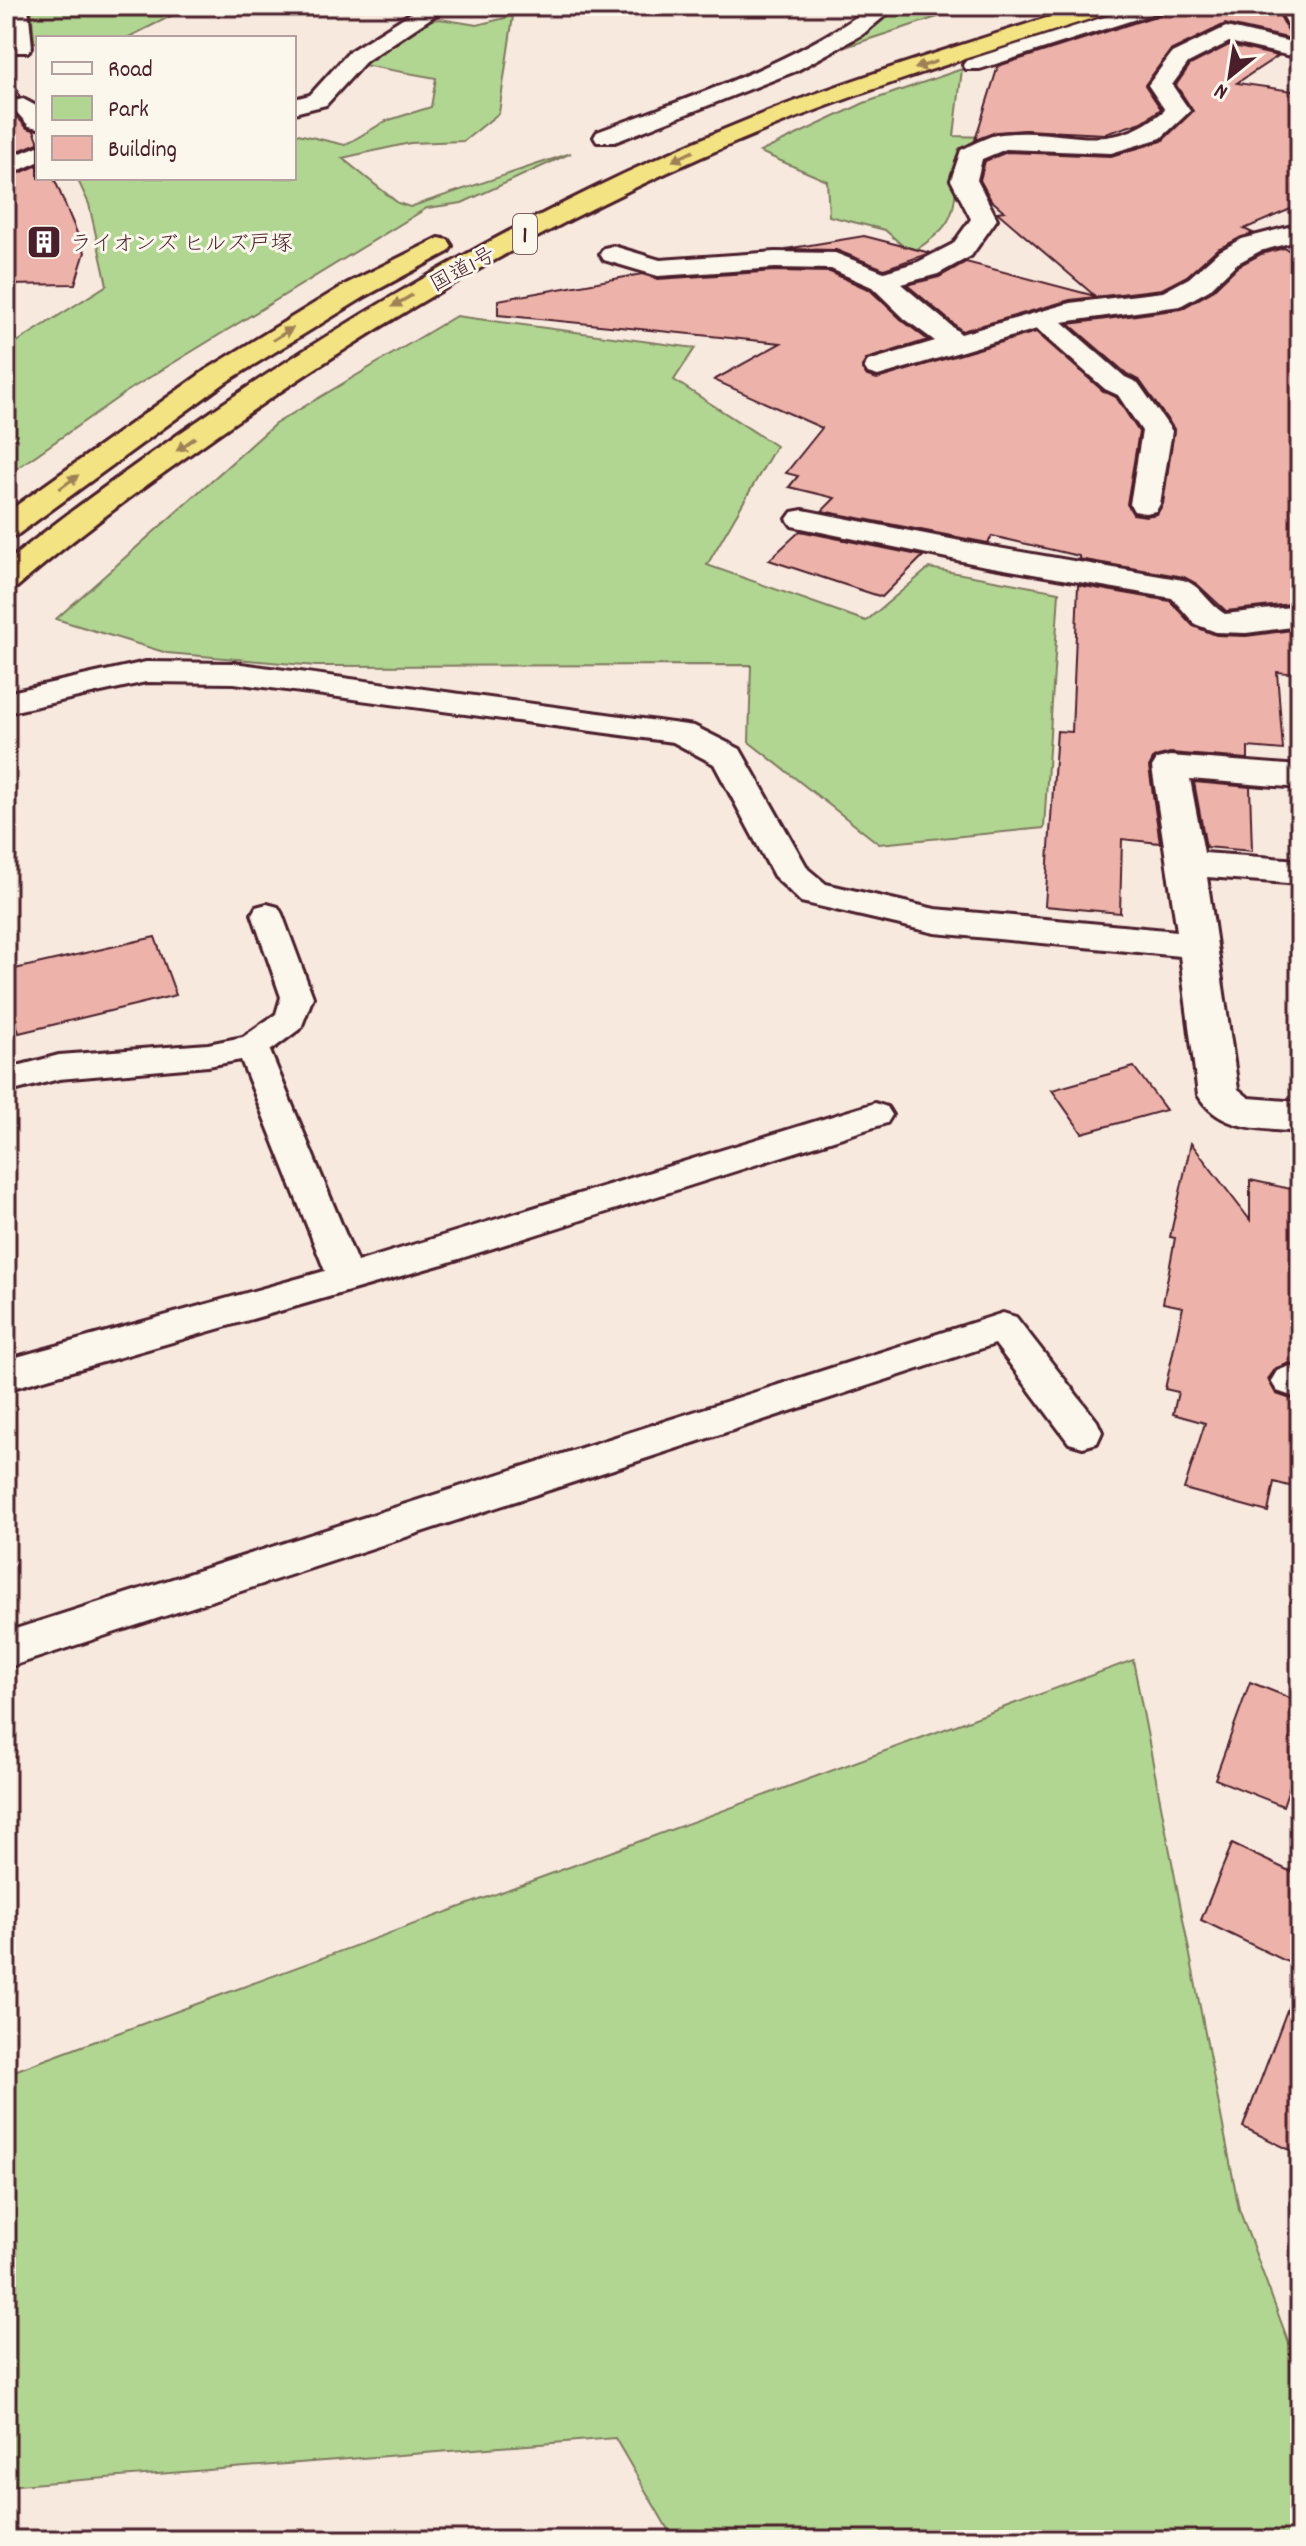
<svg xmlns="http://www.w3.org/2000/svg" width="1306" height="2546" viewBox="0 0 1306 2546" font-family="Dekko,'Klee One',sans-serif">
	<style>
		.green { fill: #b1d692; stroke: #7e7a5e; stroke-width: 2 }
		.building { fill: #edb3aa; stroke: #4a1f2b; stroke-width: 2 }
		.lines { fill: none; stroke-linecap: round; stroke-linejoin: round }
		.lane-casing { stroke: #4a1f2b; stroke-width: 6 }
		.street-casing { stroke: #4a1f2b; stroke-width: 6 }
		.highway-casing { stroke: #4a1f2b; stroke-width: 6 }
		.lane { fill: #fbf7ec; fill-rule: evenodd }
		.street { fill: #fbf7ec; fill-rule: evenodd }
		.highway { fill: #f4e382; fill-rule: evenodd }
		.oneway { fill: #9f8156 }
		.labels { text-anchor: middle; stroke-width: 6; stroke-linejoin: round; paint-order: stroke }
		.far-poi-label { font-size: 22px; fill: #4a1f2b; stroke: #fbf7ec; text-anchor: start }
		.far-street-label { font-size: 22px; fill: #4a1f2b; stroke: #fbf7ec }
		.shield { fill: #fbf7ec; stroke: #7f6065; stroke-width: 2 }
		.shield-label { font-size: 24px; font-weight: bold; fill: #4a1f2b }
	</style>
	<rect width="100%" height="100%" fill="#f8e9df"/>
	<filter id="ink" filterUnits="userSpaceOnUse"><feTurbulence type="fractalNoise" baseFrequency=".0125" numOctaves="2"/><feDisplacementMap in="SourceGraphic" scale="16" xChannelSelector="R" yChannelSelector="G"/><feConvolveMatrix kernelMatrix="1 2 1 2 8 2 1 2 1" color-interpolation-filters="sRGB"/></filter>
	<g filter="url(#ink)">
		<g class="green">
			<path d="M 31,6 L 191,6 L 127,38 L 38,38 L 38,43 L 34,42 Z"/>
			<path d="M 946,6 L 971,6 L 830,52 L 867,31 L 893,7 L 911,16 Z"/>
			<path d="M 513,16 L 499,113 L 464,141 L 410,143 L 342,158 L 398,203 L 410,207 L 571,153 L 462,203 L 427,208 L 129,390 L 6,476 L 6,349 L 107,285 L 89,204 L 77,178 L 294,178 L 294,133 L 345,145 L 386,121 L 431,107 L 436,78 L 363,65 L 423,21 L 440,19 L 477,25 Z"/>
			<path d="M 962,69 L 954,136 L 986,137 L 959,158 C 952,212 961,222 911,253 L 885,230 L 829,216 L 827,181 L 760,152 L 864,103 Z"/>
			<path d="M 456,316 L 695,348 L 674,380 L 776,446 L 707,565 L 866,621 L 929,568 L 1059,592 L 1044,828 L 879,844 L 749,742 L 751,665 L 316,666 L 167,653 L 56,619 L 275,424 Z"/>
			<path d="M 1133,1660 L 1239,2209 L 1300,2373 L 1300,2540 L 674,2540 L 615,2438 L 6,2486 L 6,2074 Z"/>
		</g>
		<g class="building">
			<path d="M 1177,6 L 1275,6 L 1289,33 L 1296,40 L 1225,24 L 1170,51 L 1145,85 L 1161,109 L 1142,122 L 1105,134 L 1025,130 L 996,132 L 975,140 L 998,66 L 1165,13 Z"/>
			<path d="M 1229,45 L 1278,56 L 1237,83 L 1300,92 L 1300,205 L 1244,229 L 1253,233 L 1217,249 L 1187,276 L 1162,289 L 1070,300 L 962,331 L 907,285 L 939,277 L 966,262 L 1095,296 L 997,212 L 1004,211 L 991,200 L 980,180 L 985,161 L 1007,152 L 1111,156 L 1162,141 L 1193,111 L 1176,85 L 1190,65 Z"/>
			<path d="M 6,65 L 20,97 L 11,99 L 8,106 L 27,128 L 34,130 L 38,140 L 38,143 L 6,156 Z"/>
			<path d="M 38,165 L 38,178 L 54,178 L 85,252 L 75,284 L 6,285 L 6,179 Z"/>
			<path d="M 864,236 L 930,253 L 884,269 L 836,250 L 786,249 Z"/>
			<path d="M 1284,248 L 1300,255 L 1300,603 L 1226,611 L 1197,584 L 1184,577 L 1079,559 L 1079,556 L 992,536 L 988,543 L 822,511 L 835,498 L 789,487 L 798,476 L 786,473 L 822,428 L 714,380 L 781,343 L 498,315 L 498,300 L 642,274 L 658,279 L 775,271 L 830,272 L 870,290 L 903,321 L 928,340 L 866,359 L 862,369 L 867,376 L 877,379 L 1036,332 L 1103,391 L 1116,397 L 1139,432 L 1127,504 L 1133,514 L 1146,516 L 1157,514 L 1163,504 L 1174,429 L 1140,381 L 1127,374 L 1069,324 L 1181,309 L 1211,292 L 1238,266 L 1261,254 Z"/>
			<path d="M 800,531 L 923,556 L 882,597 L 769,560 Z"/>
			<path d="M 1078,585 L 1170,601 L 1193,626 L 1216,635 L 1246,636 L 1300,629 L 1300,674 L 1277,672 L 1283,750 L 1248,747 L 1248,759 L 1170,753 L 1154,757 L 1149,767 L 1160,843 L 1122,839 L 1120,913 L 1045,906 L 1057,731 L 1072,732 Z"/>
			<path d="M 1194,782 L 1250,787 L 1252,851 L 1206,847 Z"/>
			<path d="M 155,937 L 176,995 L 19,1033 L 6,988 L 6,971 Z"/>
			<path d="M 1134,1067 L 1166,1110 L 1082,1133 L 1052,1090 Z"/>
			<path d="M 1191,1143 L 1250,1220 L 1250,1180 L 1300,1191 L 1300,1366 L 1289,1363 L 1276,1368 L 1268,1379 L 1276,1394 L 1300,1402 L 1300,1489 L 1274,1482 L 1268,1512 L 1184,1489 L 1205,1423 L 1173,1414 L 1178,1392 L 1165,1389 L 1183,1307 L 1163,1303 L 1175,1238 L 1170,1237 Z"/>
			<path d="M 1250,1682 L 1300,1702 L 1300,1755 L 1283,1806 L 1215,1779 Z"/>
			<path d="M 1232,1844 L 1300,1876 L 1300,1968 L 1201,1920 Z"/>
			<path d="M 1295,1989 L 1300,1990 L 1300,2155 L 1243,2127 Z"/>
		</g>
		<g class="lines">
			<g class="lane-casing">
				<g id="lane">
					<path d="M 1139,6 L 1167,6 L 1164,10 L 980,69 L 966,69 L 963,65 L 966,61 Z"/>
					<path d="M 267,904 L 278,907 L 282,914 L 313,997 L 301,1028 L 270,1051 L 357,1262 L 875,1103 L 887,1107 L 892,1115 L 887,1123 L 446,1263 L 6,1390 L 6,1360 L 325,1271 L 241,1060 L 208,1066 L 59,1079 L 6,1093 L 6,1069 L 59,1055 L 208,1044 L 243,1037 L 276,1014 L 281,997 L 252,914 L 256,907 Z"/>
					<path d="M 1003,1313 L 1016,1317 L 1097,1421 L 1102,1432 L 1097,1443 L 1083,1447 L 1069,1443 L 995,1344 L 6,1668 L 6,1632 Z"/>
					<path d="M 1290,1366 L 1300,1369 L 1300,1399 L 1277,1391 L 1271,1381 L 1277,1371 Z"/>
				</g>
			</g>
			<g class="street-casing">
				<g id="street">
					<path d="M 6,6 L 28,6 L 32,47 L 28,52 L 12,52 L 8,47 Z"/>
					<path d="M 422,6 L 449,6 L 366,61 L 326,105 L 294,113 L 294,99 L 310,95 L 350,51 Z"/>
					<path d="M 872,6 L 897,6 L 863,34 L 796,71 L 615,142 L 597,142 L 594,137 L 597,132 C 692,96 789,66 872,6 Z"/>
					<path d="M 1278,6 L 1300,6 L 1300,34 L 1292,32 Z"/>
					<path d="M 1226,27 L 1300,44 L 1300,58 L 1229,42 L 1188,63 L 1172,85 L 1190,111 L 1161,138 L 1111,153 L 1006,149 L 982,159 L 977,180 L 997,219 L 971,256 L 938,274 L 901,284 L 961,334 L 1070,303 L 1163,292 L 1189,278 L 1218,252 L 1242,239 L 1300,224 L 1300,240 L 1260,251 L 1236,264 L 1209,290 L 1180,306 L 1062,322 L 1125,377 L 1138,383 L 1172,431 L 1160,504 L 1156,511 L 1145,513 L 1134,511 L 1130,504 L 1142,431 L 1118,395 L 1105,389 L 1037,329 L 878,376 L 868,373 L 864,367 L 868,361 L 935,341 L 905,319 L 872,287 L 831,269 L 775,268 L 658,276 L 604,260 L 600,254 L 604,248 L 613,246 L 660,260 L 775,252 L 835,253 L 884,272 L 918,262 L 953,244 L 971,219 L 951,180 L 961,150 C 974,144 989,135 1002,134 C 1068,126 1106,159 1165,110 L 1148,85 L 1172,53 Z"/>
					<path d="M 23,99 L 38,107 L 38,128 L 29,126 L 11,106 L 14,101 Z"/>
					<path d="M 38,146 L 38,162 L 6,176 L 6,159 Z"/>
					<path d="M 803,510 L 981,545 L 1183,580 C 1201,585 1208,604 1225,614 L 1300,606 L 1300,626 L 1246,633 L 1216,632 L 1195,624 L 1172,598 L 981,565 L 792,526 L 787,519 L 792,512 Z"/>
					<path d="M 146,662 L 234,663 L 694,726 L 740,749 L 808,869 L 826,884 L 935,909 L 1177,931 L 1152,767 L 1157,759 L 1170,756 L 1300,766 L 1300,788 L 1190,779 L 1204,853 L 1300,860 L 1300,884 L 1207,877 L 1238,1089 L 1249,1098 L 1300,1102 L 1300,1132 C 1262,1128 1220,1132 1198,1095 L 1180,956 L 935,933 L 801,902 L 774,876 L 714,764 L 673,742 L 234,683 L 146,682 L 6,713 L 6,693 Z"/>
				</g>
			</g>
			<g class="highway-casing">
				<g id="highway">
					<path d="M 1084,6 L 1118,6 L 1115,11 C 1000,48 883,82 770,128 C 570,209 383,317 207,442 C 142,488 77,535 17,587 L 6,590 L 6,563 C 62,516 123,474 183,431 C 361,307 551,199 752,118 C 861,74 973,42 1084,6 Z"/>
					<path d="M 439,238 L 448,240 L 452,246 L 448,252 L 366,296 L 226,382 L 17,535 L 6,537 L 6,513 L 206,370 L 346,284 Z"/>
				</g>
			</g>
			<use href="#lane" class="lane"/>
			<use href="#street" class="street"/>
			<use href="#highway" class="highway"/>
		</g>
		<defs><path id="oneway-solid" d="M-6-.8H1V-3.2L6.5 0L1 3.2V.8H-6Z" transform="scale(2)"/></defs>
		<g class="oneway">
			<use href="#oneway-solid" transform="translate(926 65) rotate(162)"/>
			<use href="#oneway-solid" transform="translate(683 156) rotate(155)"/>
			<use href="#oneway-solid" transform="translate(402 301) rotate(150)"/>
			<use href="#oneway-solid" transform="translate(283 334) rotate(-32)"/>
			<use href="#oneway-solid" transform="translate(186 444) rotate(144)"/>
			<use href="#oneway-solid" transform="translate(69 482) rotate(-36)"/>
		</g>
	</g>
	<defs>
		<g id="building-square" transform="scale(1.8)"><rect x="-9" y="-9" width="18" height="18" rx="4" fill="#4a1f2b" stroke="#fbf7ec"/><path d="M-4-6H4V6H1V3H-1V6H-4ZM-2.5-4.3h1.7v1.8h-1.7ZM.8-4.3h1.7v1.8H.8ZM-2.5-1h1.7V.8h-1.7ZM.8-1h1.7V.8H.8Z" fill="#fff"/></g>
	</defs>
	<g fill-rule="evenodd">
		<use href="#building-square" x="44" y="242"/>
	</g>
	<g class="labels">
		<g class="far-poi-label">
			<text x="70" y="250">ライオンズ ヒルズ戸塚</text>
		</g>
		<g class="far-street-label">
			<text transform="translate(462 268) rotate(-28)" y="8">国道1号</text>
		</g>
		<rect class="shield" x="513" y="214" width="24" height="40" rx="6"/>
		<g class="shield-label">
			<text x="525" y="242">1</text>
		</g>
	</g>
	<rect width="1306" height="2546" fill="none" stroke="#fbf7ec" stroke-width="32"/>
	<rect x="16" y="16" width="1274" height="2514" fill="none" stroke="#4a1f2b" stroke-width="3" filter="url(#ink)"/>
	<rect x="36" y="36" width="260" height="144" fill="#fbf7ec" stroke="#b4a19f" stroke-width="2"/>
	<rect x="52" y="62" width="40" height="12" fill="#fbf7ec" stroke="#b4a19f" stroke-width="2"/>
	<text x="108" y="76" font-size="24" fill="#4a1f2b">Road</text>
	<rect x="52" y="96" width="40" height="24" fill="#b1d692" stroke="#b4a19f" stroke-width="2"/>
	<text x="108" y="116" font-size="24" fill="#4a1f2b">Park</text>
	<rect x="52" y="136" width="40" height="24" fill="#edb3aa" stroke="#b4a19f" stroke-width="2"/>
	<text x="108" y="156" font-size="24" fill="#4a1f2b">Building</text>
	<g transform="translate(1230 76) rotate(210)" stroke="#fbf7ec" stroke-width="6" paint-order="stroke">
	<path d="M0-6L14 30L0 20L-14 30Z" fill="#4a1f2b"/>
	<text y="-12" font-size="22" font-weight="bold" text-anchor="middle" fill="#4a1f2b">N</text>
	</g>
</svg>
